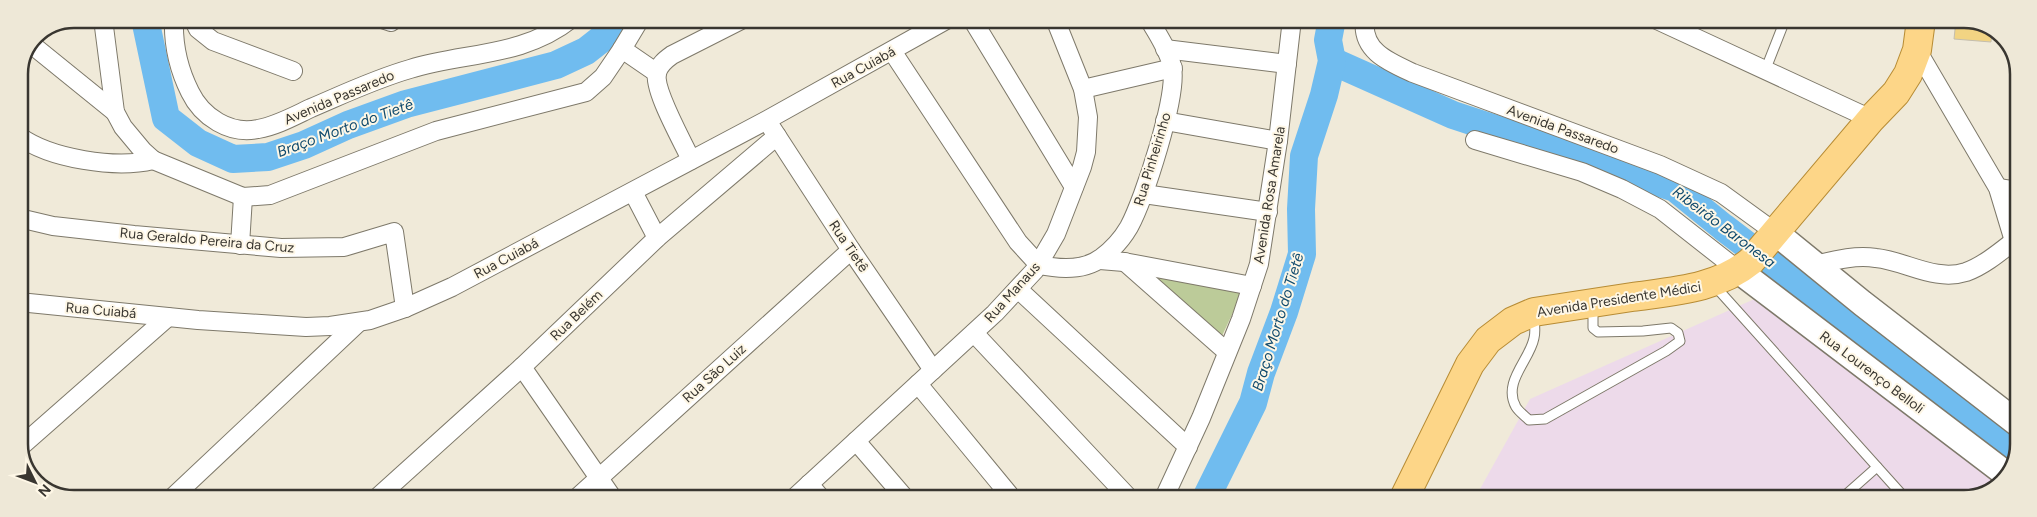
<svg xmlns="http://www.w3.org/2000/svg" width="2037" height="517" viewBox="0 0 2037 517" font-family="Figtree,sans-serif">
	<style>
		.industrial { fill: #eddaea }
		.green { fill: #bccb99 }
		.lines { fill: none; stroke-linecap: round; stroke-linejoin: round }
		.river { stroke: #70bcef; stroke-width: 28 }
		.building { fill: #f2d483; stroke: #c4beae }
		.lane-casing { stroke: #7e796a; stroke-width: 11 }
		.street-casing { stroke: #7e796a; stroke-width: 20 }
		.secondary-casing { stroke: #7e796a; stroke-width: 28 }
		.primary-casing { stroke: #b78c35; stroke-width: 30 }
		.lane { stroke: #fff; stroke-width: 9 }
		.street { stroke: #fff; stroke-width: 18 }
		.secondary { stroke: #fff; stroke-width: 25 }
		.primary { stroke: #fdd688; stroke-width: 28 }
		.labels { text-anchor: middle; stroke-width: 4; stroke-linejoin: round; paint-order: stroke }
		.street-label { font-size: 14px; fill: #393630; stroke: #fef7e6 }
		.water-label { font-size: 15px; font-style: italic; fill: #104a6d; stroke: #fef7e6 }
		.rim { fill: none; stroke: #393630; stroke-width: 2.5 }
	</style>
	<rect width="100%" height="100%" fill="#f0ead9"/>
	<path class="industrial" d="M 1759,297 L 2002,481 L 1999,485 L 1964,498 L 1475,498 L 1530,399 Z"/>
	<path class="green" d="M 1139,268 L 1242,293 L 1221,338 Z"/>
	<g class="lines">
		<g class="river">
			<path d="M 145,19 L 166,118 L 198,143 L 233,159 L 268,157 L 304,145 L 348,125 L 406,104 L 556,65 L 586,51 L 609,33 L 617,19"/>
			<path d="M 1332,61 L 1453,115 L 1675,188 L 1723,227 L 2017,451"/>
			<path d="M 1206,498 L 1253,403 L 1261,373 L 1284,312 L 1302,254 L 1301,209 L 1304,156 L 1324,95 L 1332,61 L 1328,40 L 1332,19"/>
		</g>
	</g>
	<path class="building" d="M 1956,20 L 1974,20 L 1992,30 L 1991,42 L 1954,39 Z"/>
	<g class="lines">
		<g class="lane-casing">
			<g id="lane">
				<path d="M 1765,71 L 1785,20"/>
				<path d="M 1714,285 L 1905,498"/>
				<path d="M 1534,315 C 1534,322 1536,331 1534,338 C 1530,360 1502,382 1516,407 C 1519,412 1525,416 1529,420 L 1545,419 L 1666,351 L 1680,341 L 1678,333 L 1671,328 L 1643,331 L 1598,332 L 1593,328 L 1593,306"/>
				<path d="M 1842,498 L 1877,467"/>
			</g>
		</g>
		<g class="street-casing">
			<g id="street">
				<path d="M 174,19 C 173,44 179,70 190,92 C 202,117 230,135 258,129 C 276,126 294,116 311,108 C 344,94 375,79 410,69 C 466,52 523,57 571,19"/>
				<path d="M 193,19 L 198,29 L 213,41 L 293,71"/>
				<path d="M 382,19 L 391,22"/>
				<path d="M 640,19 L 622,49 L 657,73"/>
				<path d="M 972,19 L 1074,187"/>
				<path d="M 1365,20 C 1361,51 1389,62 1413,73 L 1660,165 L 1721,193 L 1776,233"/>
				<path d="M 1657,20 L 1871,119"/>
				<path d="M 31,44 L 115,112"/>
				<path d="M 1165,49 L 1287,64"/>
				<path d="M 1917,50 L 1998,188 L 2017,251"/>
				<path d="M 892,51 L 1018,242 L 1039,265 C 1059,269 1084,271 1101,258 C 1112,250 1122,239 1129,227 C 1144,199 1178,96 1172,67 C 1169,50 1157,34 1149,19"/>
				<path d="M 1083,89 L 1173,68"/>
				<path d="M 1165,121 L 1278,141"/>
				<path d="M 771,127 L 851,250 L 933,370"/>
				<path d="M 19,136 C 50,159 116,169 153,160 L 143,151 L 123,127 L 115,112 L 103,19"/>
				<path d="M 1475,140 L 1582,172 L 1622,189 L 1660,209 L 1739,271"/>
				<path d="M 153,160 L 243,197 L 270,195 L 436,131 L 586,92 L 603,77 L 622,49"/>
				<path d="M 691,160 C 683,142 653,90 657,73 C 659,65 665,60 672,55 L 743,19"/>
				<path d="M 1998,188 L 2018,191"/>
				<path d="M 633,192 L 657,238"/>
				<path d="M 1144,194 L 1268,212"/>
				<path d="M 19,218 L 53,226 L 134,235 L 281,248 L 344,247 L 394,232 L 405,308"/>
				<path d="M 240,245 L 243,197"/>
				<path d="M 1100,260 L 1124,262 L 1252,286"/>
				<path d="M 1125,262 L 1227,352"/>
				<path d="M 1815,265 C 1836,260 1855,255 1876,258 C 1906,261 1935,282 1966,272 C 1983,266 2000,252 2014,241"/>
				<path d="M 1018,289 L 1188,447"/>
				<path d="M 19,302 L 198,320 L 306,327 L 330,326 L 370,320 L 405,308 L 452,287 L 767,120 L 948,19"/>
				<path d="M 974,333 L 1129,498"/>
				<path d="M 522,367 L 612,497"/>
				<path d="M 918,384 L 1012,498"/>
				<path d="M 856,441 L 905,498"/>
				<path d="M 19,448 L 168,317"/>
				<path d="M 809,484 L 821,498"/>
				<path d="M 173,497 L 359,322"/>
				<path d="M 378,497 L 522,367 L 657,238 L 777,136"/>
				<path d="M 578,497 L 851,250"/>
				<path d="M 794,498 L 995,313 L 1035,270 L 1056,234 L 1082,167 L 1086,152 L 1088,117 L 1083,89 L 1055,19"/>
				<path d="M 1164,498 L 1201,418 L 1241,319 L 1259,264 L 1278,141 L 1292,19"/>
			</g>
		</g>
		<g class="secondary-casing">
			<g id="secondary">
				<path d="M 1776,233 L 1862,303 L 2017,423"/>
				<path d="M 1739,271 L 2006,474"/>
			</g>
		</g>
		<g class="primary-casing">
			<path id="primary" d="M 1404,498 L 1470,364 L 1488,340 L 1513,321 L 1534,312 C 1566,307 1599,302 1632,297 C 1674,291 1717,289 1751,261 L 1871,119 L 1896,93 L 1908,74 L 1917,50 L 1921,20"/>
		</g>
		<use href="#lane" class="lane"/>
		<use href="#street" class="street"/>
		<use href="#secondary" class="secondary"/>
		<use href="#primary" class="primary"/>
	</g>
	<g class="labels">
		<g class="street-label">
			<text transform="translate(863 67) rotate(-29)" y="5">Rua Cuiabá</text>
			<text transform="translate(339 97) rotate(-23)" y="5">Avenida Passaredo</text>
			<text transform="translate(1563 129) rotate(20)" y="5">Avenida Passaredo</text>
			<text transform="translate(1152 159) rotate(-73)" y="5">Rua Pinheirinho</text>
			<text transform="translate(1269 195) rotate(-81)" y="5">Avenida Rosa Amarela</text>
			<text transform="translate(207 240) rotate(5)" y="5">Rua Geraldo Pereira da Cruz</text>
			<text transform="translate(849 246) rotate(56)" y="5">Rua Tietê</text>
			<text transform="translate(506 258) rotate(-28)" y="5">Rua Cuiabá</text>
			<text transform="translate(1012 292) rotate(-48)" y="5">Rua Manaus</text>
			<text transform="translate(1619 299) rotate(-9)" y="5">Avenida Presidente Médici</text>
			<text transform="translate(101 310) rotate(5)" y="5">Rua Cuiabá</text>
			<text transform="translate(576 315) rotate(-44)" y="5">Rua Belém</text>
			<text transform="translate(1872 372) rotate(37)" y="5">Rua Lourenço Belloli</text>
			<text transform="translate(714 373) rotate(-42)" y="5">Rua São Luiz</text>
		</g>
		<g class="water-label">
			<text transform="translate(345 128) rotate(-20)" y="5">Braço Morto do Tietê</text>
			<text transform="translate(1724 227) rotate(37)" y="5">Ribeirão Baronesa</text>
			<text transform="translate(1278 322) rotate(-73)" y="5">Braço Morto do Tietê</text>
		</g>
	</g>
	<path d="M0 0H2037V517H0ZM74 28H1964A46 46 0 0 1 2010 74V444A46 46 0 0 1 1964 490H74A46 46 0 0 1 28 444V74A46 46 0 0 1 74 28Z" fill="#eee8d7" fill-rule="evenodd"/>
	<path class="rim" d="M74 28H1964A46 46 0 0 1 2010 74V444A46 46 0 0 1 1964 490H74A46 46 0 0 1 28 444V74A46 46 0 0 1 74 28Z"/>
	<g transform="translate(35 482) rotate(132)" stroke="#fef7e6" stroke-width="4" paint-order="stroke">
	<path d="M0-4L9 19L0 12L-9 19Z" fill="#393630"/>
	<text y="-8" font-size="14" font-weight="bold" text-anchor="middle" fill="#393630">N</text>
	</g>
</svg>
